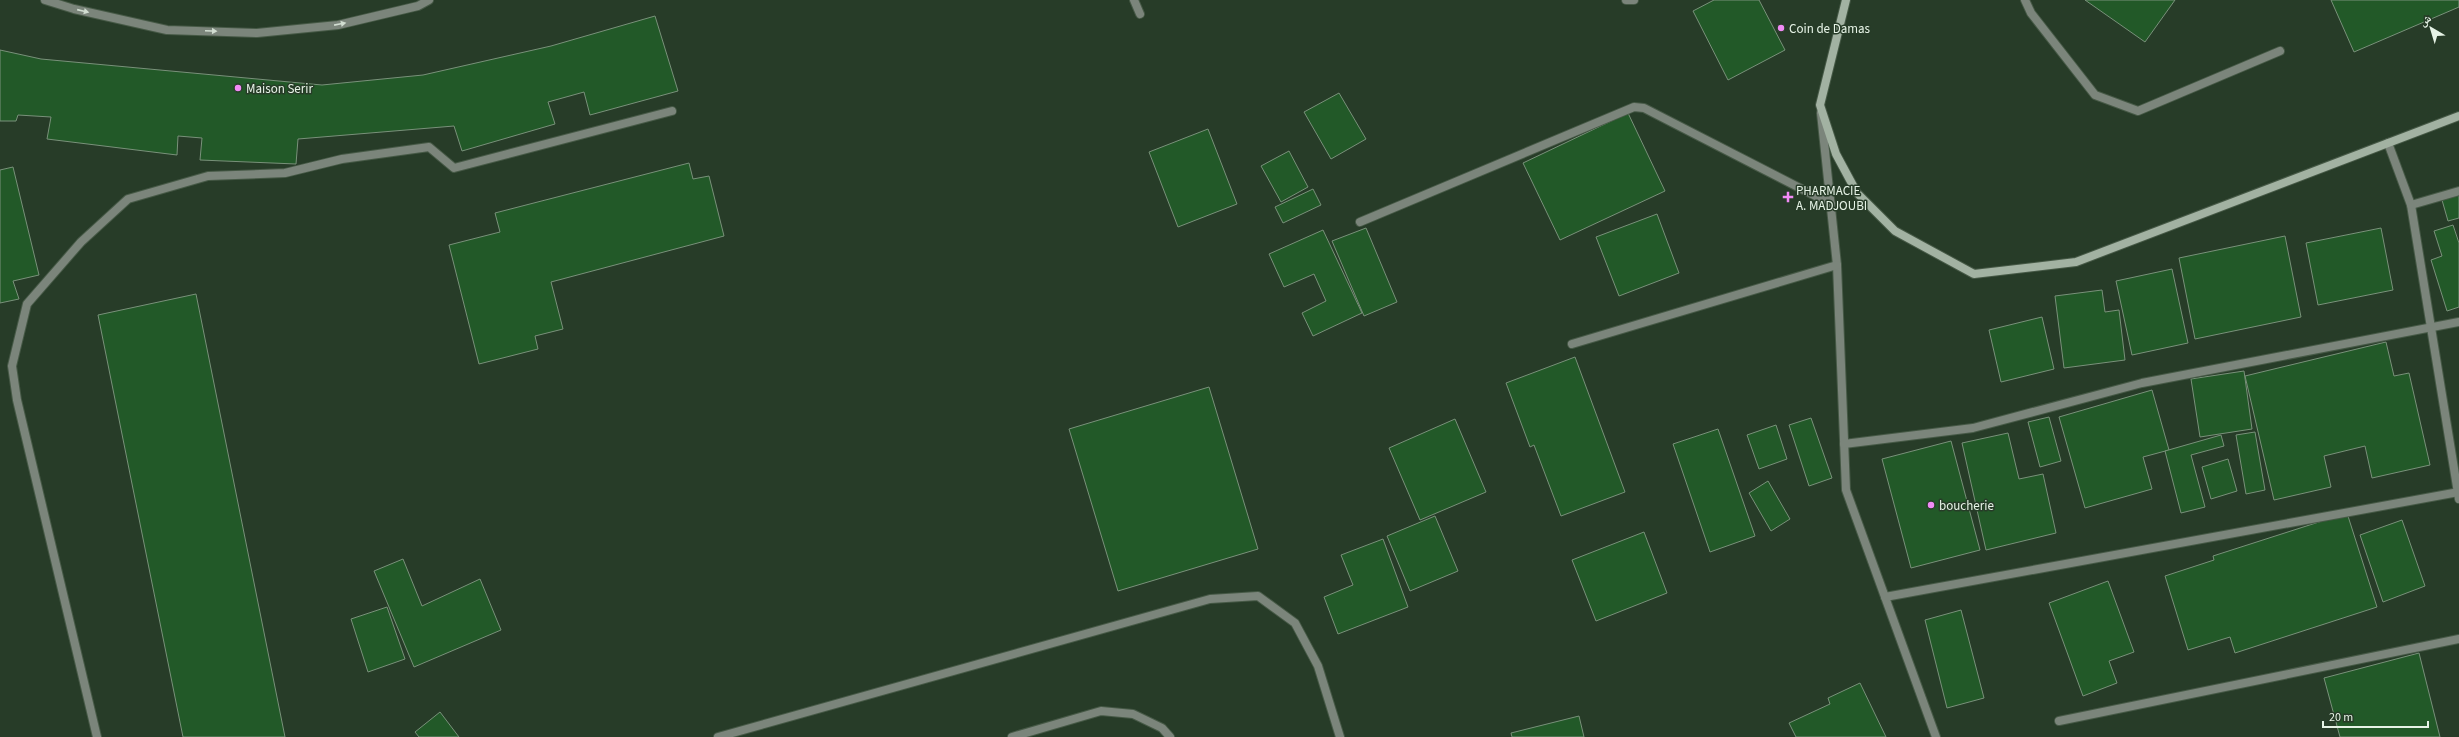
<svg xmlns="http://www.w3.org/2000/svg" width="2459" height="737" viewBox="0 0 2459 737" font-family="'Source Sans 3','Noto Naskh Arabic',sans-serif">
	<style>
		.building { fill: #225928; stroke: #79917a }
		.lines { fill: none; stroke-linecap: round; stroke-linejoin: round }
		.service-casing { stroke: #465946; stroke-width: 10 }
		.minor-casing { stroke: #465946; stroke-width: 10 }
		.tertiary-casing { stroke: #465946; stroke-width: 10 }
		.secondary-casing { stroke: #465946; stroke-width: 10 }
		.service { stroke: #7b857b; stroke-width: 8 }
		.minor { stroke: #7b857b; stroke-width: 8 }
		.tertiary { stroke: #7b857b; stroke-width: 8 }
		.secondary { stroke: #a2b2a2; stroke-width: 8 }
		.oneway { fill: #d1ddd1 }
		.poi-dot { fill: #f18bf5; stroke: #273c28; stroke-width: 1.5 }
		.labels { text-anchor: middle; stroke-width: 3; stroke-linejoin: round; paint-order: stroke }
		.poi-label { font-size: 13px; fill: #e6f3e6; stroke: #273c28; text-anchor: start }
	</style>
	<rect width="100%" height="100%" fill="#273c28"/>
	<g class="building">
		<path d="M 1714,0 L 1759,0 L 1785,50 L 1728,80 L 1693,11 Z"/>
		<path d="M 2085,0 L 2175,0 L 2145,42 Z"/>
		<path d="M 2331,0 L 2459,0 L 2459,7 L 2354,52 Z"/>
		<path d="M 655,16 L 678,91 L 590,115 L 584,92 L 548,102 L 555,124 L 462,151 L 454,126 L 298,139 L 296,164 L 200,160 L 202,138 L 178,136 L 177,155 L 47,139 L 51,117 L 18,115 L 16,121 L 0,121 L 0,50 L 41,59 L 322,85 L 423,75 L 551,46 Z"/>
		<path d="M 1339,93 L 1366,139 L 1331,159 L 1304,112 Z"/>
		<path d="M 1628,113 L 1665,191 L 1560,240 L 1523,163 Z"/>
		<path d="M 1208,129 L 1237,204 L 1178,227 L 1149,152 Z"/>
		<path d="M 1289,151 L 1308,187 L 1281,202 L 1261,166 Z"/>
		<path d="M 689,163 L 693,179 L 709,176 L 724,236 L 551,282 L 563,329 L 535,336 L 538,349 L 479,364 L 449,245 L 500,232 L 495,213 Z"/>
		<path d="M 13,167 L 39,275 L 13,281 L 19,299 L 0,303 L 0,170 Z"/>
		<path d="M 1313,189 L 1321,205 L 1283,223 L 1275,207 Z"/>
		<path d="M 2459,195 L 2459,218 L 2448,221 L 2442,200 Z"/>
		<path d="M 1657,214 L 1679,273 L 1619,296 L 1596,237 Z"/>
		<path d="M 2453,225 L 2459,243 L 2459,307 L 2447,311 L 2431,260 L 2442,256 L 2434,231 Z"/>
		<path d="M 1366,228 L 1397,302 L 1364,316 L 1332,241 Z"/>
		<path d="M 2381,228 L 2393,290 L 2318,305 L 2306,243 Z"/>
		<path d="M 1323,230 L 1362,313 L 1313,336 L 1302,313 L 1326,301 L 1314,274 L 1284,287 L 1269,254 Z"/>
		<path d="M 2285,236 L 2301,317 L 2195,339 L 2179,258 Z"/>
		<path d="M 2172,269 L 2188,343 L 2132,355 L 2116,281 Z"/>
		<path d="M 2102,290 L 2105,312 L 2119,310 L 2125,360 L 2064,368 L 2055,296 Z"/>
		<path d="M 196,294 L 285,737 L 183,737 L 98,315 Z"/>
		<path d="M 2042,317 L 2054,369 L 2001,382 L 1989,330 Z"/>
		<path d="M 2386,342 L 2394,376 L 2409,373 L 2430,465 L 2372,478 L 2365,446 L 2324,456 L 2331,487 L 2274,500 L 2245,376 Z"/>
		<path d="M 1575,357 L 1625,492 L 1561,516 L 1534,445 L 1530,447 L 1506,383 Z"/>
		<path d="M 2244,371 L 2252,429 L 2200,437 L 2191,379 Z"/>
		<path d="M 1209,387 L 1258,549 L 1118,591 L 1069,429 Z"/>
		<path d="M 2152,390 L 2169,450 L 2143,457 L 2152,489 L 2085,508 L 2059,417 Z"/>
		<path d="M 2049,417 L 2061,461 L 2040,467 L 2028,422 Z"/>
		<path d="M 1811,418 L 1832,478 L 1809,486 L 1789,425 Z"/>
		<path d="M 1455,419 L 1486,492 L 1420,520 L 1389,448 Z"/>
		<path d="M 1776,425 L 1787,459 L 1759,469 L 1747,435 Z"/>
		<path d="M 1718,429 L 1755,536 L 1710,552 L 1673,444 Z"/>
		<path d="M 2255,432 L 2265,490 L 2246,494 L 2236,435 Z"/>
		<path d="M 2008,433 L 2019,479 L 2043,474 L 2056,533 L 1986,550 L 1962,443 Z"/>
		<path d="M 2221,435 L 2224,446 L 2191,455 L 2205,507 L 2181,513 L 2165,451 Z"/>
		<path d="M 1951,441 L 1980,550 L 1911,568 L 1882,459 Z"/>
		<path d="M 2228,459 L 2237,491 L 2211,499 L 2202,467 Z"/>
		<path d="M 1768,481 L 1790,519 L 1771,531 L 1749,493 Z"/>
		<path d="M 2347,513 L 2377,607 L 2235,653 L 2230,637 L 2188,650 L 2165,576 L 2214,560 L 2213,556 Z"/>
		<path d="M 1435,516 L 1458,571 L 1410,591 L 1387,536 Z"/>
		<path d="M 2402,520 L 2425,586 L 2383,602 L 2360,535 Z"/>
		<path d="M 1644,532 L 1667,593 L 1596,621 L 1572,560 Z"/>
		<path d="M 1383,539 L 1408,607 L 1338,634 L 1324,597 L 1353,585 L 1341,555 Z"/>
		<path d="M 403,559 L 422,606 L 480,579 L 501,630 L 414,667 L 374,571 Z"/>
		<path d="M 2108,581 L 2134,652 L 2109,661 L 2117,683 L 2083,696 L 2049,603 Z"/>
		<path d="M 387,607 L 405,659 L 368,672 L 351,619 Z"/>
		<path d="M 1961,610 L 1984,698 L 1947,708 L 1925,620 Z"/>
		<path d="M 2419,653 L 2440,737 L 2340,737 L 2324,678 Z"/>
		<path d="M 1860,683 L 1886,737 L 1796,737 L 1789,723 L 1830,704 L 1828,698 Z"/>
		<path d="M 440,712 L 459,737 L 419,737 L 415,732 Z"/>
		<path d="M 1579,716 L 1584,737 L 1512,737 L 1511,733 Z"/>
	</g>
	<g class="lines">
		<g class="service-casing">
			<g id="service">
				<path d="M 97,737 L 17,400 L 12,366 L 27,304 L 81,242 L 128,199 L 208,176 L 285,173 L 342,159 L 429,147 L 454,168 L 672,111"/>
				<path d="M 1012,737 L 1101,711 L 1133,714 L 1162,728 L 1170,737"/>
			</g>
		</g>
		<g class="minor-casing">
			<g id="minor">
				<path d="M 1134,0 L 1140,14"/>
				<path d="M 1626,0 L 1634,0"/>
				<path d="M 2025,0 L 2031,13 L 2095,95 L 2138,111 L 2280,51"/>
				<path d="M 1821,113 L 1837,265 L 1846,490 L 1936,737"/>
				<path d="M 2388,143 L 2411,205 L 2459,499"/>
				<path d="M 2411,205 L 2459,191"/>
				<path d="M 1360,222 L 1634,107 L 1644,108 L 1831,204"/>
				<path d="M 1572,344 L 1837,265"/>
				<path d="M 1844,444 L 1973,428 L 2142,383 L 2459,322"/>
				<path d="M 1885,597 L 2459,492"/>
				<path d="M 2059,721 L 2459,639"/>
				<path d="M 718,737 L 1210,599 L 1258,596 L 1295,623 L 1318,666 L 1340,737"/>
			</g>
		</g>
		<g class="tertiary-casing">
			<path id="tertiary" d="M 45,0 L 74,9 L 167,30 L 257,33 L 338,25 L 418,6 L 429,0"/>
		</g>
		<g class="secondary-casing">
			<path id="secondary" d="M 1846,0 L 1820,105 L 1836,154 L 1857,193 L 1895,231 L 1974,274 L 2076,262 L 2459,116"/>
		</g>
		<use href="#service" class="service"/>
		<use href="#minor" class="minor"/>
		<use href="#tertiary" class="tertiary"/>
		<use href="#secondary" class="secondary"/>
	</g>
	<defs><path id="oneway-solid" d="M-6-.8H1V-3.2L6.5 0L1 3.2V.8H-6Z"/></defs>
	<g class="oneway">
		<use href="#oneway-solid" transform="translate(83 11) rotate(13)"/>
		<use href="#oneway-solid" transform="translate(340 24) rotate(-11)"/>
		<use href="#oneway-solid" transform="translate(211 31) rotate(2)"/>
	</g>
	<g class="poi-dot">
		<circle cx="1781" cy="28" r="4"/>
		<circle cx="238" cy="88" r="4"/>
		<path d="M1786 191h4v4h4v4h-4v4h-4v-4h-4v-4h4z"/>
		<circle cx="1931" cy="505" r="4"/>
	</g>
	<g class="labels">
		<g class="poi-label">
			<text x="1789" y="33">Coin de Damas</text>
			<text x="246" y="93">Maison Serir</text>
			<text x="1796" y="195">PHARMACIE<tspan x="1796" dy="15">A. MADJOUBI</tspan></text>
			<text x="1939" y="510">boucherie</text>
		</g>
	</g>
	<g transform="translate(2431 28) rotate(322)" stroke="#273c28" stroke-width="3" paint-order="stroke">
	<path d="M0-3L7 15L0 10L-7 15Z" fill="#e6f3e6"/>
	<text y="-6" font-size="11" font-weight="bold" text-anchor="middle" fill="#e6f3e6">ش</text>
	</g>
	<path d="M2323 721v6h105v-6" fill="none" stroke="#e6f3e6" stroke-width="2"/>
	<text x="2329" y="721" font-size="12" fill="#e6f3e6" stroke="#273c28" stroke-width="3" paint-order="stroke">20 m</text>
</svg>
